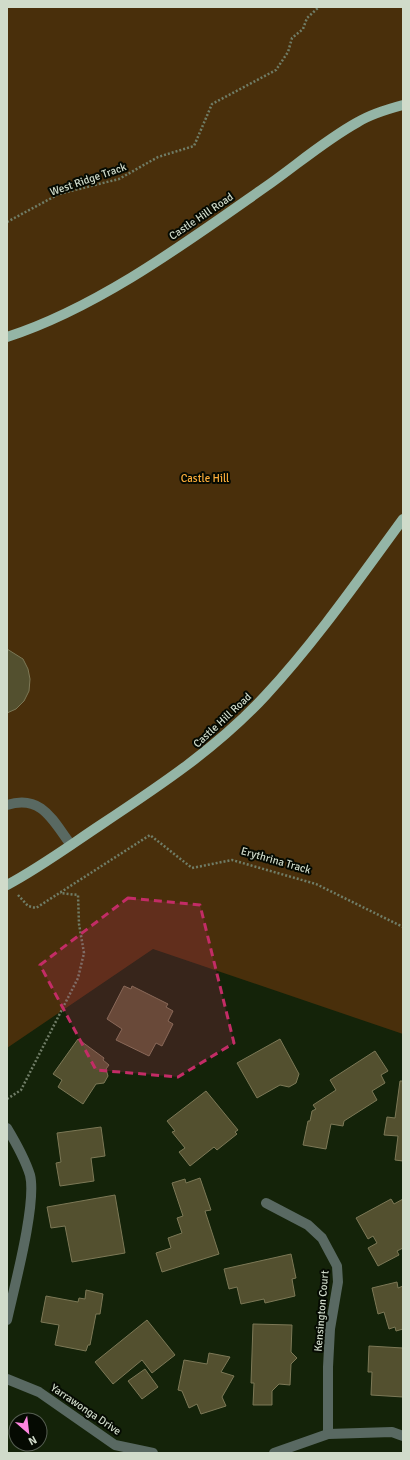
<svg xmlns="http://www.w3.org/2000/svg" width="410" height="1460" viewBox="0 0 410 1460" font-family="Signika,sans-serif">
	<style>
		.green { fill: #492f0b }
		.building { fill: #53502f; stroke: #7c7856 }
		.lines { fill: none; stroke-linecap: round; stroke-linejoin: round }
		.path { stroke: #707d67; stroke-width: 2.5; stroke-dasharray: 2 2; stroke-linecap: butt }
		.minor { stroke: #596962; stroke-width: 10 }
		.major { stroke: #94b5a6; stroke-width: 10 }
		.marked { fill: #c32c66; fill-opacity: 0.2; stroke: #c32c66; stroke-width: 3; stroke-dasharray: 8 5; stroke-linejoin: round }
		.labels { text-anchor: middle; stroke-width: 4; stroke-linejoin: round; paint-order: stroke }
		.street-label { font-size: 11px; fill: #d0dbca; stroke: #050a02 }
		.park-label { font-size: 11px; fill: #fbac3a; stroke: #050a02 }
	</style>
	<rect width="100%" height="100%" fill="#142309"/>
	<path class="green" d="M 7,7 L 403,7 L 403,1034 L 153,949 L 7,1048 Z"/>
	<g class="building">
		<path d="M 7,649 L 23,659 L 28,669 L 30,679 L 29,691 L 24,701 L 16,709 L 7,713 Z"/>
		<path d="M 124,986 L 131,989 L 132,986 L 168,1004 L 166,1007 L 173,1011 L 168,1021 L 173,1024 L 162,1046 L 156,1043 L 149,1056 L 116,1040 L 122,1029 L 107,1019 Z"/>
		<path d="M 78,1039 L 104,1058 L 103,1060 L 109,1065 L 106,1069 L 108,1076 L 104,1083 L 96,1084 L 83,1104 L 58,1087 L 62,1080 L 53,1074 Z"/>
		<path d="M 280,1039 L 299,1074 L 296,1083 L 289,1087 L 280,1085 L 257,1098 L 237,1063 Z"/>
		<path d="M 375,1051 L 388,1071 L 381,1075 L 385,1083 L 372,1091 L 377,1100 L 344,1121 L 343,1126 L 331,1124 L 326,1149 L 303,1145 L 308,1121 L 310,1121 L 312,1111 L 316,1109 L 313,1105 L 336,1090 L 330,1080 Z"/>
		<path d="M 400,1081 L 403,1081 L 403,1161 L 395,1160 L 398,1136 L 384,1135 L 387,1117 L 395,1118 Z"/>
		<path d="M 206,1091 L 238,1130 L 235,1132 L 237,1134 L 217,1150 L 214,1147 L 190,1166 L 179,1152 L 185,1148 L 172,1132 L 175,1131 L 167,1121 Z"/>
		<path d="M 101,1127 L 105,1156 L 91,1158 L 94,1181 L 60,1186 L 56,1163 L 61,1162 L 57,1133 Z"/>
		<path d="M 200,1178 L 211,1210 L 205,1211 L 219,1254 L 162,1272 L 156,1253 L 171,1248 L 168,1238 L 182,1233 L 177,1218 L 183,1216 L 172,1183 L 185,1179 L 186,1183 Z"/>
		<path d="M 115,1195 L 125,1253 L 72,1262 L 65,1226 L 51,1228 L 47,1207 Z"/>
		<path d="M 391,1199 L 394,1204 L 403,1199 L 403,1248 L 397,1251 L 399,1255 L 378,1266 L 368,1248 L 377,1243 L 373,1236 L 368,1239 L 356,1218 Z"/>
		<path d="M 291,1254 L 296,1278 L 292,1279 L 295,1296 L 265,1303 L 264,1299 L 241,1304 L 237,1287 L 229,1289 L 224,1269 Z"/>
		<path d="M 397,1282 L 398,1288 L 403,1286 L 403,1329 L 396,1331 L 395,1327 L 389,1329 L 384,1312 L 378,1314 L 372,1288 Z"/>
		<path d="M 86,1290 L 103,1294 L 100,1314 L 96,1314 L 90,1345 L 88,1345 L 86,1351 L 55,1345 L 59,1325 L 41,1322 L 46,1296 L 78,1302 L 79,1298 L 85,1299 Z"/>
		<path d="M 147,1320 L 175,1355 L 152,1373 L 142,1360 L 113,1384 L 95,1362 Z"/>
		<path d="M 253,1324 L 292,1325 L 291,1352 L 297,1358 L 291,1364 L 290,1385 L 279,1384 L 272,1391 L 272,1405 L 253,1405 L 254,1383 L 251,1383 Z"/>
		<path d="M 369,1346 L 403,1348 L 403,1397 L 371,1395 L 372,1372 L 368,1372 Z"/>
		<path d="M 209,1353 L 230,1357 L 221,1372 L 234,1376 L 222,1397 L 226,1406 L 201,1414 L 197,1404 L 189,1408 L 182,1391 L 178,1390 L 184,1360 L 207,1364 Z"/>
		<path d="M 145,1369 L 158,1387 L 142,1399 L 128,1381 Z"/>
	</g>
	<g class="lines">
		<g class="path">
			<path d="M 7,222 L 59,194 L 119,179 L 158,157 L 194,146 L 212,104 L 276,70 L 288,52 L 292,38 L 303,29 L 307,18 L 319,7"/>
			<path d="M 18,895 L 28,906 L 36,908 L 150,835 L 192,868 L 232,860 L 316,884 L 403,927"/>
			<path d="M 7,1099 L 21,1090 L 78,978 L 84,953 L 79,924 L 78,895 L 60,893"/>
		</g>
		<g class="minor">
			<path d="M 7,805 C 42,794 53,821 71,845"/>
			<path d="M 7,1128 C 16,1143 25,1159 30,1175 C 37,1203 14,1288 7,1320"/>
			<path d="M 266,1203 L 308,1225 L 322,1238 L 337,1266 L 338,1282 L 330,1329 L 328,1367 L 328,1434"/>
			<path d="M 7,1379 L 39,1392 L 115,1445 L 153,1453"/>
			<path d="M 274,1453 L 328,1434 L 392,1432 L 403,1436"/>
		</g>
		<g class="major">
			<path d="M 7,337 C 100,307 191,239 271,183 C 299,163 327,139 358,122 C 371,114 388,109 403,105"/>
			<path d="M 7,885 C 39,868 69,846 99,826 C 158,787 217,748 265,696 C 316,641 359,579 403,519"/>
		</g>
	</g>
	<path class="marked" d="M 128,898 L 200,905 L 234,1043 L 178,1077 L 96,1070 L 40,965 Z"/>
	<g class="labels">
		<g class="street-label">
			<text transform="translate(88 179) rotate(-19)" y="4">West Ridge Track</text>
			<text transform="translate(201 216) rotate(-34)" y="4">Castle Hill Road</text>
			<text transform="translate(222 720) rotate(-43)" y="4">Castle Hill Road</text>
			<text transform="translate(276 860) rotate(16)" y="4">Erythrina Track</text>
			<text transform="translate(321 1311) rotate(-85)" y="4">Kensington Court</text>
			<text transform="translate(86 1409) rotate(34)" y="4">Yarrawonga Drive</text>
		</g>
		<g class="park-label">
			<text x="205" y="482">Castle Hill</text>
		</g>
	</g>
	<rect width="410" height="1460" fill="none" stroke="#d0dbca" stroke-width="16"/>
	<g transform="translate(28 1432) rotate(152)"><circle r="19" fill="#050a02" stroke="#565e52"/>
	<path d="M0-3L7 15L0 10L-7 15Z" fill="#fe86e0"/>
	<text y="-6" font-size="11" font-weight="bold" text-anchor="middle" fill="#d0dbca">N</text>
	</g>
</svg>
